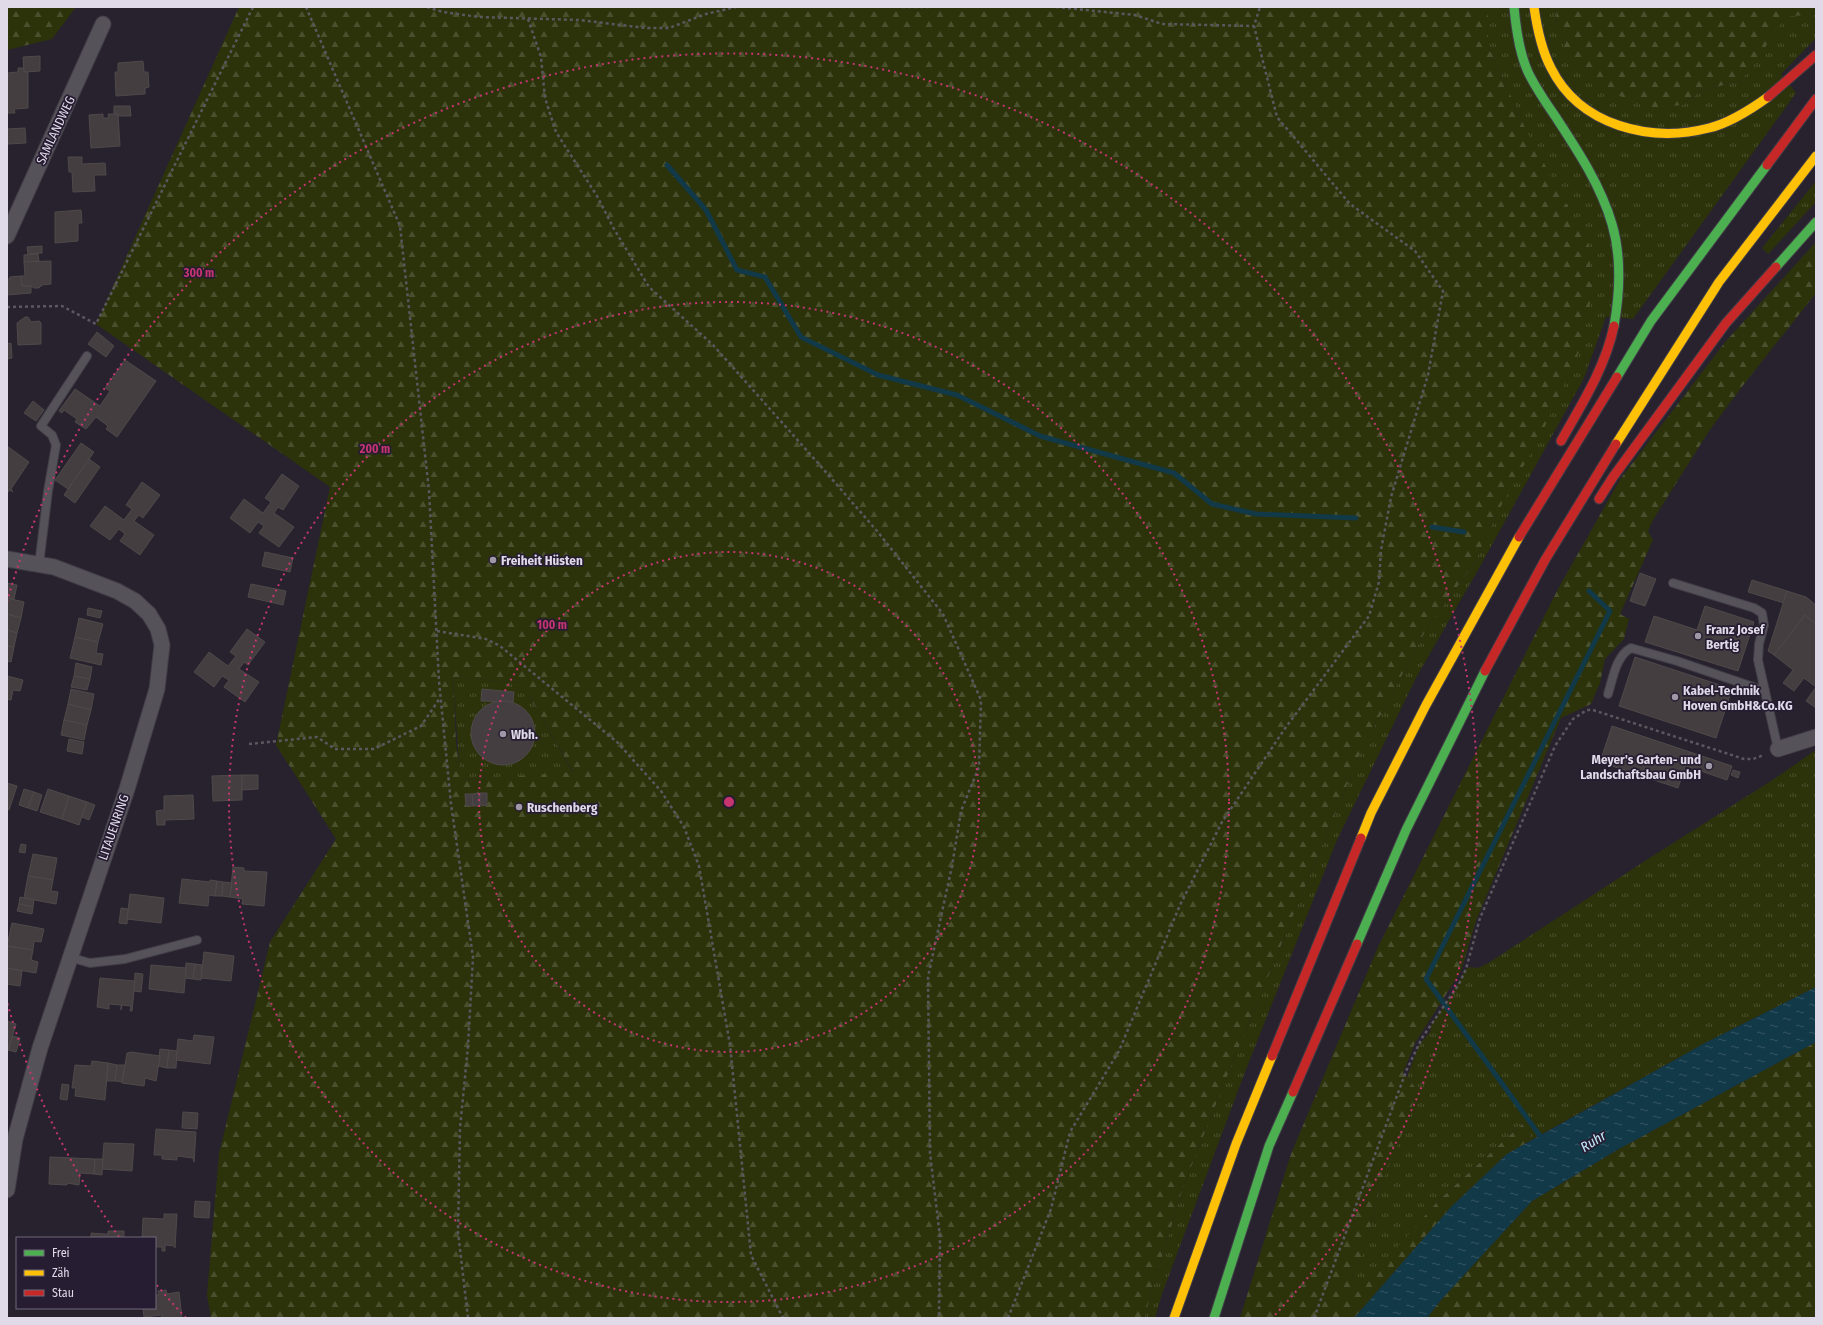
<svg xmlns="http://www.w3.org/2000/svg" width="1823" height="1325" viewBox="0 0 1823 1325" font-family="'Fira Sans Condensed',sans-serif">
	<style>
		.grass { fill: url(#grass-tufts) }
		.forest { fill: url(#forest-firs); fill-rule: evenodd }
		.water { fill: url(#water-ripples) }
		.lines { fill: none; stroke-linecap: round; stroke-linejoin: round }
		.stream { stroke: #123948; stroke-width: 5 }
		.building { fill: #443e40; stroke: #4f494a }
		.lane-casing { stroke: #413d47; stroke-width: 10 }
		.street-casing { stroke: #413d47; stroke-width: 17 }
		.fast-casing { stroke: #413d47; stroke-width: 11 }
		.slow-casing { stroke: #413d47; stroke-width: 11 }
		.jam-casing { stroke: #413d47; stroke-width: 11 }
		.path { stroke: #5b575f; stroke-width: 2.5; stroke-dasharray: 3 3; stroke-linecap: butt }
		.lane { stroke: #56525a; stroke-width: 8 }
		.street { stroke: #56525a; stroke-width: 15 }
		.fast { stroke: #4caf50; stroke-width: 9 }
		.slow { stroke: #ffc107; stroke-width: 9 }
		.jam { stroke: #c62828; stroke-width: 9 }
		.ring { fill: none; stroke: #c63570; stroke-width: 2; stroke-dasharray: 2 4 }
		.poi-dot { fill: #9f99a7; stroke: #271d32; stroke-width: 1.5 }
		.labels { text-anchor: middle; stroke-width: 3.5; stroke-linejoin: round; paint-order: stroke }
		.street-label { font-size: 13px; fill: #dfd9e8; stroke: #271d32 }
		.poi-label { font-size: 13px; font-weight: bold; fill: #dfd9e8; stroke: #271d32; text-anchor: start }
		.water-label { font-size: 14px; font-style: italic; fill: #c2eafb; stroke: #271d32 }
		.centre { fill: #c63570; stroke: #271d32; stroke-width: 2 }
		.ring-label { font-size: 12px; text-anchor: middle; font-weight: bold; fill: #c63570; stroke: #271d32; stroke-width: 3.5; stroke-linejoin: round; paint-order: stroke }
	</style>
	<defs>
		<pattern id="grass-tufts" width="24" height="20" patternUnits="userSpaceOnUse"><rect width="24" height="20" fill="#2c330a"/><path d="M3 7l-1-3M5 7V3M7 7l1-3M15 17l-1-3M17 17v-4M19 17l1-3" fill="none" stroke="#4a502e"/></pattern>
		<pattern id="forest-firs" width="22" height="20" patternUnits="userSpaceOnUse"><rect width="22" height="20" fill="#2c330a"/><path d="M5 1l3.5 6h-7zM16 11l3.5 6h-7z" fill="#4a502e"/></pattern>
		<pattern id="water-ripples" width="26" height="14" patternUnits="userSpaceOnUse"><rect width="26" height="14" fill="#123948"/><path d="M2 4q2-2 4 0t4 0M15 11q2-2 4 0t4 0" fill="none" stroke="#345562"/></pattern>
	</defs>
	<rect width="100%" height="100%" fill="#27222d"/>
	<g class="grass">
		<path d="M 1488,7 L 1556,7 L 1557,28 L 1683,105 L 1700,91 L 1740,81 L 1752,67 L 1786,15 L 1816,15 L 1816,38 L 1781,74 L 1796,93 L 1633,319 L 1606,317 L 1584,378 L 1482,563 L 1416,678 L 1337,840 L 1245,1072 L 1162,1294 L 1155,1318 L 1144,1318 L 1183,1187 L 1234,1059 L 1359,756 L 1428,626 L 1474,564 L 1496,515 L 1526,130 L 1488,45 Z"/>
		<path d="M 1816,181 L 1816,202 L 1768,254 L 1762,248 Z"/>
		<path d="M 453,677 L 522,683 L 573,773 L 460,780 Z"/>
		<path d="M 1816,750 L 1816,987 L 1705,1043 L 1533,1139 L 1522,1124 L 1437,1202 L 1358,1293 L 1352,1275 L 1363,1253 L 1381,1185 L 1415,1087 L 1407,1077 L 1419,1045 L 1430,1032 L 1432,1023 L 1447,1002 L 1466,969 L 1470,967 L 1478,968 L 1490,962 L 1648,859 L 1771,781 Z"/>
	</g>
	<g class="forest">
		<path d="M 7,7 L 76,7 L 52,39 L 7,50 Z"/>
		<path d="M 239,7 L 1488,7 L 1488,45 L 1526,130 L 1589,246 L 1592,295 L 1579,352 L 1541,435 L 1496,515 L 1474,564 L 1428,626 L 1359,756 L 1234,1059 L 1183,1187 L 1144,1318 L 211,1318 L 207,1295 L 219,1154 L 270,942 L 336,839 L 276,745 L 330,487 L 96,324 ZM 453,677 L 522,683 L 573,772 L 461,780 L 456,743 Z"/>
		<path d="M 1556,7 L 1816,7 L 1816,15 L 1786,16 L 1752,67 L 1740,81 L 1700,91 L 1683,105 L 1649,108 L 1610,92 L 1571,66 L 1557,28 Z"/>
		<path d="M 1816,242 L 1816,293 L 1741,388 L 1709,431 L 1653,520 L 1648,531 L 1653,540 L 1620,614 L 1629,619 L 1624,639 L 1605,659 L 1600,683 L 1591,704 L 1561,718 L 1476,921 L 1461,971 L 1415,1043 L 1403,1073 L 1415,1087 L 1411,1112 L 1381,1185 L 1363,1253 L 1352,1275 L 1358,1292 L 1437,1202 L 1522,1124 L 1533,1139 L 1507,1154 L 1451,1207 L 1354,1318 L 1240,1318 L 1291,1154 L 1378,947 L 1559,587 L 1621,478 L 1726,341 Z"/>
		<path d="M 1816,1042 L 1816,1318 L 1427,1318 L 1441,1300 L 1532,1201 L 1617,1150 Z"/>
	</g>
	<path class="water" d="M 1816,987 L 1816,1042 L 1617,1150 L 1532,1201 L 1441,1300 L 1427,1318 L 1354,1318 L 1451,1207 L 1507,1154 L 1705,1043 Z"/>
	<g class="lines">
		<g class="stream">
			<path d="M 667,165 L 706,210 L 737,270 L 765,277 L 801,337 L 878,375 L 957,395 L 1040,436 L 1174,473 L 1212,504 L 1256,514 L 1356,518"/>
			<path d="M 1432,527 L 1464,532"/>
			<path d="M 1543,1140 L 1426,979 L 1610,611 L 1589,591"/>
		</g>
	</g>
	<g class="building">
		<path d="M 40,56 L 40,71 L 24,72 L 23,57 Z"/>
		<path d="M 143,61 L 144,72 L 148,72 L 149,87 L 145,88 L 145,94 L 116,96 L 115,72 L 118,72 L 118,63 Z"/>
		<path d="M 18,68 L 24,68 L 24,72 L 28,72 L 28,108 L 14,109 L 15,113 L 7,113 L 7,73 L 18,72 Z"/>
		<path d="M 114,106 L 130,106 L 131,116 L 118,116 L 118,114 L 114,114 Z"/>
		<path d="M 103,114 L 103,118 L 109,118 L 108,114 L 118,114 L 120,146 L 91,148 L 89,115 Z"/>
		<path d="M 25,128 L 26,143 L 8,144 L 7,129 Z"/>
		<path d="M 68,157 L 82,157 L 82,164 L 105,163 L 106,175 L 94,175 L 95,191 L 73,192 L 72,172 L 69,172 Z"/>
		<path d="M 81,210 L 82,223 L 78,223 L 78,241 L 55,243 L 55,212 Z"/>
		<path d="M 42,246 L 42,253 L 28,254 L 27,247 Z"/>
		<path d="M 38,254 L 39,261 L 24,262 L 24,255 Z"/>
		<path d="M 51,261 L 51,284 L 42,285 L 39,288 L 34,288 L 31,286 L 22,286 L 21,276 L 25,276 L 24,262 Z"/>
		<path d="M 21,276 L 22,286 L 31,286 L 31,293 L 7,295 L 7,283 L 10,277 Z"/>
		<path d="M 25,317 L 28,317 L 31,322 L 39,321 L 41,323 L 41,344 L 18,345 L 17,323 Z"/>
		<path d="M 97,332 L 114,346 L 106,357 L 88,344 Z"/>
		<path d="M 11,343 L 12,358 L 7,359 L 7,344 Z"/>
		<path d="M 125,360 L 156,381 L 117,437 L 106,429 L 108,426 L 96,417 L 86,429 L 75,422 L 77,419 L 64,410 L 62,413 L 59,411 L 75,389 L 100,406 L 110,391 L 105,388 Z"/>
		<path d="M 33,401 L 44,410 L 36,421 L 24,413 Z"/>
		<path d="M 81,443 L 94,452 L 68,489 L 55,480 Z"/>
		<path d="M 7,446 L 29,462 L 11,489 L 13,492 L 10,490 L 7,493 Z"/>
		<path d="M 89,459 L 100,467 L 75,503 L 64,495 Z"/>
		<path d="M 282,474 L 299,486 L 283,510 L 278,507 L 274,513 L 294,527 L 279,547 L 259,533 L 264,526 L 258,522 L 250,533 L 230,518 L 244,499 L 263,513 L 271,502 L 265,498 Z"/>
		<path d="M 142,482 L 160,495 L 143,518 L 139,515 L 134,521 L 154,535 L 140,555 L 120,541 L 125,534 L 119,529 L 110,540 L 90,526 L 105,506 L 124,520 L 132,509 L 126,505 Z"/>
		<path d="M 265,552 L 293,558 L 290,572 L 262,566 Z"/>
		<path d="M 1640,573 L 1656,579 L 1645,606 L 1630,601 Z"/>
		<path d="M 1752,580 L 1787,591 L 1784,603 L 1748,592 Z"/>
		<path d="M 7,583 L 17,585 L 14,599 L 7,598 Z"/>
		<path d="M 251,584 L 286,591 L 283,605 L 248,597 Z"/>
		<path d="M 1787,591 L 1806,597 L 1816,605 L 1816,624 L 1805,615 L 1774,655 L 1768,651 Z"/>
		<path d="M 7,598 L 24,602 L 21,618 L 7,614 Z"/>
		<path d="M 1705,606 L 1754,622 L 1738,671 L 1645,642 L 1654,616 L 1697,630 Z"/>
		<path d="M 88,608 L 102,611 L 100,618 L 87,615 Z"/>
		<path d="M 7,614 L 21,618 L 17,633 L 7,630 Z"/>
		<path d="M 1805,615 L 1816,624 L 1816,708 L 1806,701 L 1816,687 L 1804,678 L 1794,691 L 1783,683 L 1793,670 L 1774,655 Z"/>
		<path d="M 79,618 L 103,624 L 98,642 L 75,637 Z"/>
		<path d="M 247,629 L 265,642 L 248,665 L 244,662 L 239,669 L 259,682 L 245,702 L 224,687 L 229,680 L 222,676 L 214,687 L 194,672 L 209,652 L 228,666 L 236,656 L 230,652 Z"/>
		<path d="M 7,630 L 17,633 L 14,647 L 7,646 Z"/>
		<path d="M 75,637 L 98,642 L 96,653 L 103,654 L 101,665 L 70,658 Z"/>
		<path d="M 7,646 L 14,647 L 11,662 L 7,661 Z"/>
		<path d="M 1635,657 L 1732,689 L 1716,738 L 1619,706 Z"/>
		<path d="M 76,663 L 92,667 L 90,679 L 74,676 Z"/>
		<path d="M 7,676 L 23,680 L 20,691 L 13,690 L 11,700 L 7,699 Z"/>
		<path d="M 74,676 L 90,679 L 87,690 L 71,687 Z"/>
		<path d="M 71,689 L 94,694 L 91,710 L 68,704 Z"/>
		<path d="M 482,689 L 514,692 L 513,702 L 481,701 Z"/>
		<circle cx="503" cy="733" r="32"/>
		<path d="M 68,704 L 91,710 L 87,725 L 64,720 Z"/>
		<path d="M 64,720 L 87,725 L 84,740 L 61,735 Z"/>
		<path d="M 1612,726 L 1690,752 L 1678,788 L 1600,762 Z"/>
		<path d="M 69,739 L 84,742 L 82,754 L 67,751 Z"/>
		<path d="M 1690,752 L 1732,766 L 1727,780 L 1686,766 Z"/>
		<path d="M 1733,770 L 1740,772 L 1738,778 L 1731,775 Z"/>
		<path d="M 242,775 L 242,800 L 213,801 L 212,776 Z"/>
		<path d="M 242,775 L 258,775 L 258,789 L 242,790 Z"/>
		<path d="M 7,783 L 17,786 L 9,810 L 7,809 Z"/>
		<path d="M 24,789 L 34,792 L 28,808 L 19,805 Z"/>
		<path d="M 48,789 L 69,796 L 62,819 L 40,812 Z"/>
		<path d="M 34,792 L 42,795 L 37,811 L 28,808 Z"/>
		<path d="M 479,793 L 480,806 L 473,806 L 472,794 Z"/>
		<path d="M 480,793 L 487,793 L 487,805 L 480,806 Z"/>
		<path d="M 465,794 L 472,794 L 473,806 L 466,806 Z"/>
		<path d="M 193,795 L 194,819 L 165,820 L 165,825 L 157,825 L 156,811 L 164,810 L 164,796 Z"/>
		<path d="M 69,796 L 87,802 L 79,825 L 62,819 Z"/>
		<path d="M 87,802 L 95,805 L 89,820 L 82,817 Z"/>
		<path d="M 21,844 L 26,845 L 25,853 L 19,852 Z"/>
		<path d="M 33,854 L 57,858 L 53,880 L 28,876 Z"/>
		<path d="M 233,867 L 244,868 L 244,871 L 267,872 L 264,906 L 242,904 L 243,899 L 230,897 Z"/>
		<path d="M 28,876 L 53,880 L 51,891 L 58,892 L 56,904 L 24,898 Z"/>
		<path d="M 182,879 L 210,882 L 210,880 L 217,881 L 215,896 L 209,895 L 208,906 L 179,903 Z"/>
		<path d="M 217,881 L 223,882 L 222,896 L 215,896 Z"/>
		<path d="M 223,882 L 232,883 L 230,897 L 222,896 Z"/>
		<path d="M 130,894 L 164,898 L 161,923 L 127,919 Z"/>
		<path d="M 20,897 L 34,900 L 33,907 L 19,904 Z"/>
		<path d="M 19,904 L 33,907 L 32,914 L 17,911 Z"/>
		<path d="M 121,908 L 128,909 L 127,924 L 119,923 Z"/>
		<path d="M 12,923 L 44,929 L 41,942 L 34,941 L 33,950 L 7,946 Z"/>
		<path d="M 7,946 L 33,950 L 31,960 L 38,962 L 36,973 L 7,968 Z"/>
		<path d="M 204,952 L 234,956 L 231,981 L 201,978 Z"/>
		<path d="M 186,963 L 195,964 L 193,979 L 185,978 Z"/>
		<path d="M 195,964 L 202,965 L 201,980 L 193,979 Z"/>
		<path d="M 151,965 L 186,968 L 184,993 L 149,989 Z"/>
		<path d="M 7,968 L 22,971 L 20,986 L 7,984 Z"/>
		<path d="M 135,973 L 143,974 L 141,992 L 134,991 Z"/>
		<path d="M 100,978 L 135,981 L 132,1011 L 130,1011 L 131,1006 L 122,1005 L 121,1010 L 121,1005 L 109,1004 L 109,1009 L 97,1007 Z"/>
		<path d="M 7,1021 L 16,1024 L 8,1051 L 7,1051 Z"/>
		<path d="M 194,1035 L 214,1037 L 210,1064 L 176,1060 L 178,1039 L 193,1041 Z"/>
		<path d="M 13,1036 L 20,1038 L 16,1052 L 8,1050 Z"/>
		<path d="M 160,1049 L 169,1050 L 167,1068 L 158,1066 Z"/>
		<path d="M 169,1050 L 177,1051 L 176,1068 L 167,1068 Z"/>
		<path d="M 131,1052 L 160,1056 L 156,1081 L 145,1078 L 144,1086 L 122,1083 L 127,1053 Z"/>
		<path d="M 92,1061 L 108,1063 L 105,1100 L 75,1096 L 76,1088 L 72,1088 L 75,1065 L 91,1066 Z"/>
		<path d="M 108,1063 L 117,1065 L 115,1081 L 107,1081 Z"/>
		<path d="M 117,1065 L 125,1065 L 122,1082 L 115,1081 Z"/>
		<path d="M 62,1084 L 69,1085 L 67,1100 L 60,1099 Z"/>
		<path d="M 183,1112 L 198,1113 L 197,1129 L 182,1128 Z"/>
		<path d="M 156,1129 L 196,1132 L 194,1162 L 193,1158 L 177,1156 L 177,1160 L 162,1159 L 162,1155 L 154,1155 Z"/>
		<path d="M 104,1143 L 134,1144 L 132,1171 L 102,1169 Z"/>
		<path d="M 50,1157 L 95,1159 L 94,1174 L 80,1173 L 79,1185 L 67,1183 L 67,1185 L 49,1184 Z"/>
		<path d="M 95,1159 L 103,1159 L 102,1175 L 94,1174 Z"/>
		<path d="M 195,1201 L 210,1202 L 209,1218 L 194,1217 Z"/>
		<path d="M 164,1214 L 177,1214 L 175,1248 L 174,1246 L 165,1245 L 165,1251 L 162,1251 L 162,1247 L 155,1247 L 155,1238 L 142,1238 L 143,1218 L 164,1219 Z"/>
		<path d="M 108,1231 L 124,1231 L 124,1238 L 91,1238 L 91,1233 L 104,1234 L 108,1234 Z"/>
		<path d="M 166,1290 L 167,1294 L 179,1292 L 182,1318 L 162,1318 L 161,1315 L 144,1317 L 143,1308 L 155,1308 L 155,1295 L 159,1295 L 158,1291 Z"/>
	</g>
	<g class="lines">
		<g class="lane-casing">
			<g id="lane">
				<path d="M 39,565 L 48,491 L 56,445 L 52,435 L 41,426 L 87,356"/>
				<path d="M 1673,583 L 1754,608 L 1762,613 L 1764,625 L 1759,644 L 1758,660 L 1778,749"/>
				<path d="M 1608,694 C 1613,678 1616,656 1631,648 L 1677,661 L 1765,691"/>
				<path d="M 69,957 L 90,963 L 125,959 L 197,940"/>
			</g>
		</g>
		<g class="street-casing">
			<g id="street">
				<path d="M 7,236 L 103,24"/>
				<path d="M 7,559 L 54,567 L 117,591 L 135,601 L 149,614 L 158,629 L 162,645 L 157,689 L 127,789 L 40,1048 L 15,1139 L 7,1190"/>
				<path d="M 1778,749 L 1816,737"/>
			</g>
		</g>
		<g class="fast-casing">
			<g id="fast">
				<path d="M 1514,7 C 1516,29 1519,52 1528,72 C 1536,89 1547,104 1557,119 C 1578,151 1601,186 1612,224 C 1622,258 1620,292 1614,326"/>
				<path d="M 1776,267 L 1816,222"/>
				<path d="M 1617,377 L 1651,321 L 1767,165"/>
				<path d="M 1357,944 L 1406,830 L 1485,671"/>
				<path d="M 1214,1318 L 1269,1146 L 1293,1092"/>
			</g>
		</g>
		<g class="slow-casing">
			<g id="slow">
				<path d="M 1534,7 C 1537,28 1541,49 1551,68 C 1580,126 1650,143 1709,128 C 1730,123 1750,110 1768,97"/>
				<path d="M 1616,444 L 1719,282 L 1816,156"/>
				<path d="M 1361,838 L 1371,813 L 1426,705 L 1519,537"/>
				<path d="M 1174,1318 L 1236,1144 L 1272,1056"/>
			</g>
		</g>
		<g class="jam-casing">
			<g id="jam">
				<path d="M 1768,97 L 1816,55"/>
				<path d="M 1767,165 L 1816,99"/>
				<path d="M 1561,441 C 1582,404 1605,368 1614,326"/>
				<path d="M 1599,499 L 1613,477 L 1726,323 L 1776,267"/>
				<path d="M 1519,537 L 1617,377"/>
				<path d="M 1485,671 L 1545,560 L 1616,444"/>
				<path d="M 1272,1056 L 1361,838"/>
				<path d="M 1293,1092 L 1357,944"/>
			</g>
		</g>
		<g class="path">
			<path d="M 306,7 L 400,226 L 429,491 L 439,681 L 451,804 L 473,957 L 468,1046 L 460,1128 L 458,1232 L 468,1318"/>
			<path d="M 427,7 L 443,12 L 479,17 L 579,20 L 646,28 L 669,28 L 706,14 L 736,7"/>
			<path d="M 902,7 L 931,7"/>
			<path d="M 1056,7 L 1135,15 L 1162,24 L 1254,26"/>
			<path d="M 528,19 L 541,57 L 545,98 L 556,132 L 597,196 L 614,229 L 649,287 L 713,345 L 818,463 L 877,531 L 943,614 L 981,700 L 979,767 L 961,811 L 952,866 L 928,977 L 930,1153 L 940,1237 L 939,1318"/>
			<path d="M 7,307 L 62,306 L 96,324 L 253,7"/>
			<path d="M 437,631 L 486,639 L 500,646 L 617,742 L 661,791 L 684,827 L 699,866 L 730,1045 L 751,1255 L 783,1318"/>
			<path d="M 249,744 L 317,737 L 335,749 L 374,749 L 421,726 L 440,698"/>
			<path d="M 1008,1318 L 1051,1209 L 1070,1132 L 1119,1051 L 1180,905 L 1222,822 L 1286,727 L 1369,616 L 1379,582 L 1381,550 L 1391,497 L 1428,375 L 1443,291 L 1415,251 L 1350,204 L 1277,117 L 1254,26 L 1260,7"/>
			<path d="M 1314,1318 L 1407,1069 L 1422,1038 L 1459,984 L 1466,969 L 1480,918 L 1555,746 L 1573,719 L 1587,710 L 1593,710 L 1744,759 L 1753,759 L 1764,755"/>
		</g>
		<use href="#lane" class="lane"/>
		<use href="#street" class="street"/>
		<use href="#fast" class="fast"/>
		<use href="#slow" class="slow"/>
		<use href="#jam" class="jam"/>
	</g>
	<g class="ring">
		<circle cx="729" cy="802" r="250"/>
		<circle cx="729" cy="802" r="500"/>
		<path d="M186 1318A749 749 0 0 1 155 1283M119 1237A749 749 0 0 1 7 1002M7 602A749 749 0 1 1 1272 1318"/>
	</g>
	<g class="poi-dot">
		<circle cx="493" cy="560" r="4"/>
		<circle cx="1698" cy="636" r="4"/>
		<circle cx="1675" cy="697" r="4"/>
		<circle cx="503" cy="734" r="4"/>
		<circle cx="1709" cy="766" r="4"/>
		<circle cx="519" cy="807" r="4"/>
	</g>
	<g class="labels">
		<g class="street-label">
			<text transform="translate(55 130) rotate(-65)" y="5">SAMLANDWEG</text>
			<text transform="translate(113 827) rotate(-71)" y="5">LITAUENRING</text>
		</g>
		<g class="poi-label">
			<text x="501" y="565">Freiheit Hüsten</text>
			<text x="1706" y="634">Franz Josef<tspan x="1706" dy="15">Bertig</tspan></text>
			<text x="1683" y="695">Kabel-Technik<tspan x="1683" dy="15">Hoven GmbH&amp;Co.KG</tspan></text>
			<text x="511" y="739">Wbh.</text>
			<text x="1701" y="764" text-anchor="end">Meyer's Garten- und<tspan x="1701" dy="15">Landschaftsbau GmbH</tspan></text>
			<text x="527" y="812">Ruschenberg</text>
		</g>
		<g class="water-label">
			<text transform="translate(1593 1141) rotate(-32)" y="5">Ruhr</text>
		</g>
	</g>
	<circle cx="729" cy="802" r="6" class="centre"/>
	<g class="ring-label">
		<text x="199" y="277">300 m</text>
		<text x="375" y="453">200 m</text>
		<text x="552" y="629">100 m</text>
	</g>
	<rect width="1823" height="1325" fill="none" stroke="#dfd9e8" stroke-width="16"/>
	<rect x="16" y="1237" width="140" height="72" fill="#271d32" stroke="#71687b"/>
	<rect x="24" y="1250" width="20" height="6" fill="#4caf50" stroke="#71687b"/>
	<text x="52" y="1257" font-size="12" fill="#dfd9e8">Frei</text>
	<rect x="24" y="1270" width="20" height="6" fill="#ffc107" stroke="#71687b"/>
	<text x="52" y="1277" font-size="12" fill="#dfd9e8">Zäh</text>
	<rect x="24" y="1290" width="20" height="6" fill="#c62828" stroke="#71687b"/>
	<text x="52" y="1297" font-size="12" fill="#dfd9e8">Stau</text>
</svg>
